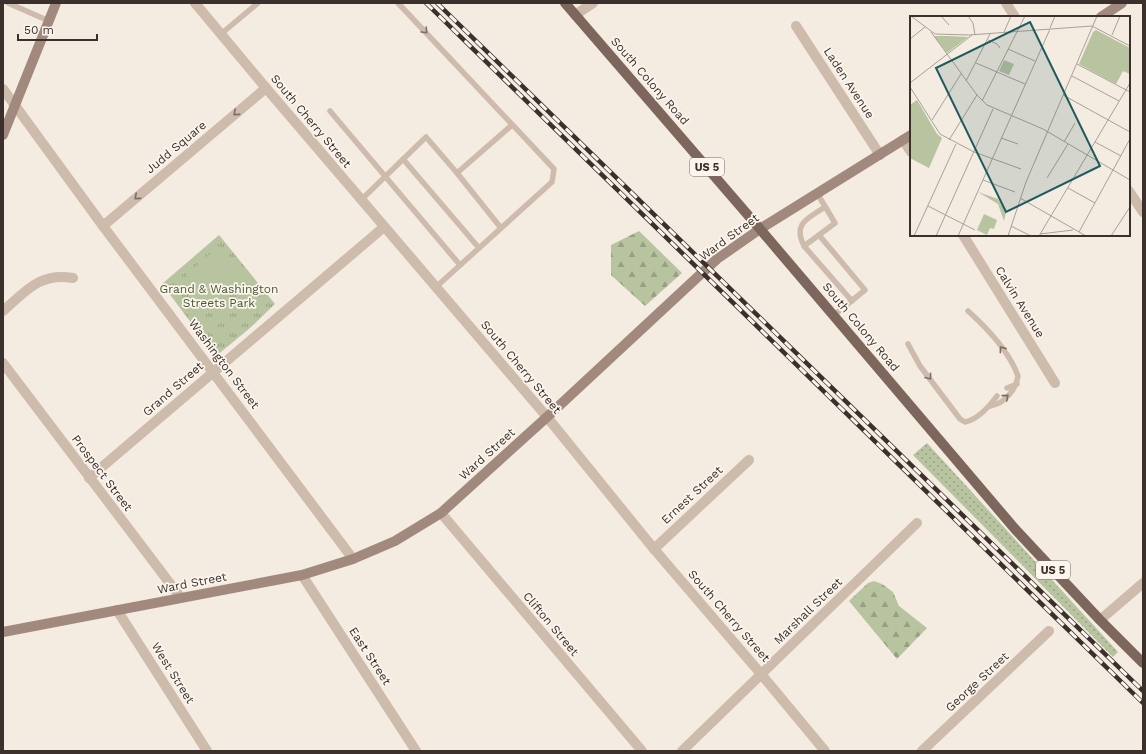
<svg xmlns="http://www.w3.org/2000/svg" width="1146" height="754" viewBox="0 0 1146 754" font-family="'Work Sans',sans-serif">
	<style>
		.grass { fill: url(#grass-dots) }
		.forest { fill: url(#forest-firs) }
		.park { fill: url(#park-tufts) }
		.pitch { fill: #b8c4a0 }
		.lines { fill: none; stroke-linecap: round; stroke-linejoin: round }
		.lane { stroke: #cdbbac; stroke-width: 5.5 }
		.street { stroke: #cdbbac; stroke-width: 10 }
		.secondary { stroke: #a18a7d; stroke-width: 10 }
		.primary { stroke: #7d675c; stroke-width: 10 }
		.rail-casing { stroke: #3b302b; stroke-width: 4.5 }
		.rail { stroke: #fbf5ee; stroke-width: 3; stroke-dasharray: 9; stroke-linecap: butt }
		.oneway { stroke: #7d6f65 }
		.labels { text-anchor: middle; stroke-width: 3.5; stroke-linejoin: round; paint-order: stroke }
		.shield { fill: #fbf5ee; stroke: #756b66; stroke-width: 1 }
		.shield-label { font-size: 11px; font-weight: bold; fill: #3b302b }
		.street-label { font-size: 12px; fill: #3b302b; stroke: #fbf5ee }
		.park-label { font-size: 12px; fill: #4a5a2e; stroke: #fbf5ee }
		.inset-road { fill: none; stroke: #aaa098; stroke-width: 1 }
		.view { fill: #1f5a5e; fill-opacity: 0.15; stroke: #1f5a5e; stroke-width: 2 }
		.inset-edge { fill: none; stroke: #3b302b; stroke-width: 2 }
	</style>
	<defs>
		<pattern id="grass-dots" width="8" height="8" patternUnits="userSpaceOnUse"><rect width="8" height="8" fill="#b8c4a0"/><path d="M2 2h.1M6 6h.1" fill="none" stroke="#97a083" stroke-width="1.8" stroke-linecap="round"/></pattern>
		<pattern id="forest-firs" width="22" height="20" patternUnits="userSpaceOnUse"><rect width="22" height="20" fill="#b8c4a0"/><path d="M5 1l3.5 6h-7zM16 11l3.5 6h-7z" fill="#97a083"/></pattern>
		<pattern id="park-tufts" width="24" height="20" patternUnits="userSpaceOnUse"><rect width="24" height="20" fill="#b8c4a0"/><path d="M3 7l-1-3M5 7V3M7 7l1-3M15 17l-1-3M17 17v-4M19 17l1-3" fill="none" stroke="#97a083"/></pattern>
	</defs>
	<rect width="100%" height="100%" fill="#f4ebe1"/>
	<path class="grass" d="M 927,443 L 1118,652 L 1113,657 L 913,455 Z"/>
	<g class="forest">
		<path d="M 639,231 L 682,273 L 645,306 L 611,275 L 611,245 Z"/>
		<path d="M 874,581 L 882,584 L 893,592 L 899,606 L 927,628 L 897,659 L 849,601 L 868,583 Z"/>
	</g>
	<path class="park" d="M 219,235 L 275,304 L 250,328 L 216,356 L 162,284 Z"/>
	<path class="pitch" d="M 219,246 L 241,272 L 208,301 L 186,275 Z"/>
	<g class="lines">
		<g class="lane">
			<path d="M 8,3 L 49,21"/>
			<path d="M 398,3 L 554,169 L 552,182 L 436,287"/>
			<path d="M 221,34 L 258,3"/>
			<path d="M 330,111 L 460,265"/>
			<path d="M 403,159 L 479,248"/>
			<path d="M 457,173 L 501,228"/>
			<path d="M 817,193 L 835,223 L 819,235 L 865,290 L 834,315"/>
			<path d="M 361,200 L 426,137 L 457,173 L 512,125"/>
			<path d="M 819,235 L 804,246 L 852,301"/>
			<path d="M 804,246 C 792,223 809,218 825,207"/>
			<path d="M 968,311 C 987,328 1009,351 1018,376 C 1016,390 1004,404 990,406"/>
			<path d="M 908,344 L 920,366 L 960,419 L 965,422 C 977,420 990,406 997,396"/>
			<path d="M 1007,388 L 1017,384"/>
		</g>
		<g class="street">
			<path d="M 195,3 L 266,88 L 547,417 L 654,549 L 761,674 L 825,751"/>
			<path d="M 1006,3 L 1015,17"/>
			<path d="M 575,15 L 593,3"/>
			<path d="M 796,26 L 880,155"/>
			<path d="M 3,89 L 103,226 L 353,559"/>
			<path d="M 903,140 L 911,152"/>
			<path d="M 1129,191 L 1143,212"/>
			<path d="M 103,226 L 266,88"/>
			<path d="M 963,235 L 1055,383"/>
			<path d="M 3,311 C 26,291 40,272 73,278"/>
			<path d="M 3,363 L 181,598"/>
			<path d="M 89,478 L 384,227"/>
			<path d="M 441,513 L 642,751"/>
			<path d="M 654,549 L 749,460"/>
			<path d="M 302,575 L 416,751"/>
			<path d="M 117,610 L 207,751"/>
			<path d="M 1100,620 L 1143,583"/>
			<path d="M 682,751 L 917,523"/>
			<path d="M 922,751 L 1049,631"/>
		</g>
		<g class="secondary">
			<path d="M 1101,17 L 1122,3"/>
			<path d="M 3,135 L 56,3"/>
			<path d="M 3,632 L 302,575 L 353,559 L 395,541 L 441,513 L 547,417 L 717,259 L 760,229 L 911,135"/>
		</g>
		<path class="primary" d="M 565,3 L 760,229 L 1015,529 L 1100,620 L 1143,663"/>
		<g class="rail-casing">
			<g id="rail">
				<path d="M 426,3 L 1143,703"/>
				<path d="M 437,3 L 1143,691"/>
			</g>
		</g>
		<use href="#rail" class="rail"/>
	</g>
	<defs><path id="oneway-chevron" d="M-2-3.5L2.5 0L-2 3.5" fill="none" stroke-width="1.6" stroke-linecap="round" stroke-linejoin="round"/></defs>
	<g class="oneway">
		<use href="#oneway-chevron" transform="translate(425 31) rotate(47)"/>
		<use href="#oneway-chevron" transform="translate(236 113) rotate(140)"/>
		<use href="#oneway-chevron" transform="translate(137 197) rotate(140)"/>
		<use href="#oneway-chevron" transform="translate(1002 349) rotate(-125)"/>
		<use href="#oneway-chevron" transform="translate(929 377) rotate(52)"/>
		<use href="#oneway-chevron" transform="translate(1006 397) rotate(-41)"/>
	</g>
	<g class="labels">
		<g class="shield">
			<rect x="690" y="158" width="34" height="18" rx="3"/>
			<rect x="1036" y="561" width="34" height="18" rx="3"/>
		</g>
		<g class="shield-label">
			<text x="707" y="171">US 5</text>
			<text x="1053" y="574">US 5</text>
		</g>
		<g class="street-label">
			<text transform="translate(650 81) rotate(49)" y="4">South Colony Road</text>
			<text transform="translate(849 83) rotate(57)" y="4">Laden Avenue</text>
			<text transform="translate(311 121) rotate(50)" y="4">South Cherry Street</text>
			<text transform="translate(176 147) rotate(-40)" y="4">Judd Square</text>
			<text transform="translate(729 237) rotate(-36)" y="4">Ward Street</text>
			<text transform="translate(1020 302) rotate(58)" y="4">Calvin Avenue</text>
			<text transform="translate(861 327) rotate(50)" y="4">South Colony Road</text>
			<text transform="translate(224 364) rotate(53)" y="4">Washington Street</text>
			<text transform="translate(521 367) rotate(50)" y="4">South Cherry Street</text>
			<text transform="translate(173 389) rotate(-41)" y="4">Grand Street</text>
			<text transform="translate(487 454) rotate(-42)" y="4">Ward Street</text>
			<text transform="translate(102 473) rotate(53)" y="4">Prospect Street</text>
			<text transform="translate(692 495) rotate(-43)" y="4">Ernest Street</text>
			<text transform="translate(192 583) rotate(-11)" y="4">Ward Street</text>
			<text transform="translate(808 611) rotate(-44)" y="4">Marshall Street</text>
			<text transform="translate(729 616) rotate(49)" y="4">South Cherry Street</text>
			<text transform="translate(551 624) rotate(50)" y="4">Clifton Street</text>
			<text transform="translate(370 656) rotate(57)" y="4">East Street</text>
			<text transform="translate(173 673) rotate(58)" y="4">West Street</text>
			<text transform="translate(977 682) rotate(-43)" y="4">George Street</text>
		</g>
		<g class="park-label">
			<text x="219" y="293">Grand &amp; Washington<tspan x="219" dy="14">Streets Park</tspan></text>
		</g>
	</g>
	<g transform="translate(910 16)">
		<rect width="220" height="220" fill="#f4ebe1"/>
		<path d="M 74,198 L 87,204 L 84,213 L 80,212 L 77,219 L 67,214 Z" fill="#b8c4a0"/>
		<path d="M 68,176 L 88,183 L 96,196 L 94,205 L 88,188 Z" fill="#b8c4a0"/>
		<path d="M 186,14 L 220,32 L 220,58 L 213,55 L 206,68 L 169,48 L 183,16 Z" fill="#b8c4a0"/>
		<path d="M 24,20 L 39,20 L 58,21 L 37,37 ZM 94,44 L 104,48 L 99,59 L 89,55 ZM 7,84 L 27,118 L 32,122 L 19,152 L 0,142 L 0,89 Z" fill="#b8c4a0"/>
		<path d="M 7,96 L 10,96 L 23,113 L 19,124 L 0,119 L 0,105 ZM 18,127 L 26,129 L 19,146 L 2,139 L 7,130 Z" fill="#b8c4a0"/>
		<path class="inset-road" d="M 1,0 L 25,18 L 59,19 L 182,10 L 220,30M 31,0 L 39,9M 58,0 L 63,7 L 65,19M 140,12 L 145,0M 21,16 L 67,79 L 77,89 L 133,113 L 220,164M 94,16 L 101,0M 202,19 L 210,0M 0,23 L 15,11M 78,24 L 87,28 L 90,32M 98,33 L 125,45M 66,47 L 115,68M 167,48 L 220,76M 162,60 L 209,85M 56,65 L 80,18M 0,67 L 62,19M 0,71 L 30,118 L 64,136 L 111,153M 153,79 L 220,116M 72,85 L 115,0M 22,104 L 51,58M 91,122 L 108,128M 39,124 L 67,79M 154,126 L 165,107M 185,126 L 211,140M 137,162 L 158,128M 73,164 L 105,176M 158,172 L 185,187M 110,182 L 176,220M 18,190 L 65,214M 101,210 L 121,220M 169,216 L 220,123M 130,218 L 163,214M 4,220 L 46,128M 26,220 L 83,93M 48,220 L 140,13M 98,220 L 116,166 L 187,0M 129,220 L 220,67M 201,220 L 220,191"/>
		<path class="view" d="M 120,6 L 190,150 L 96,196 L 26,52 Z"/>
		<rect width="220" height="220" class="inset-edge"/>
	</g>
	<rect width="1146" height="754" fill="none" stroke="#3b302b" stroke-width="8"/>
	<path d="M18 34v6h79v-6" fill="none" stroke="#3b302b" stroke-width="2"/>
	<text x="24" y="34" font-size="12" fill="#3b302b" stroke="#fbf5ee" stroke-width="3" paint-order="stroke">50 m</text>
</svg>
